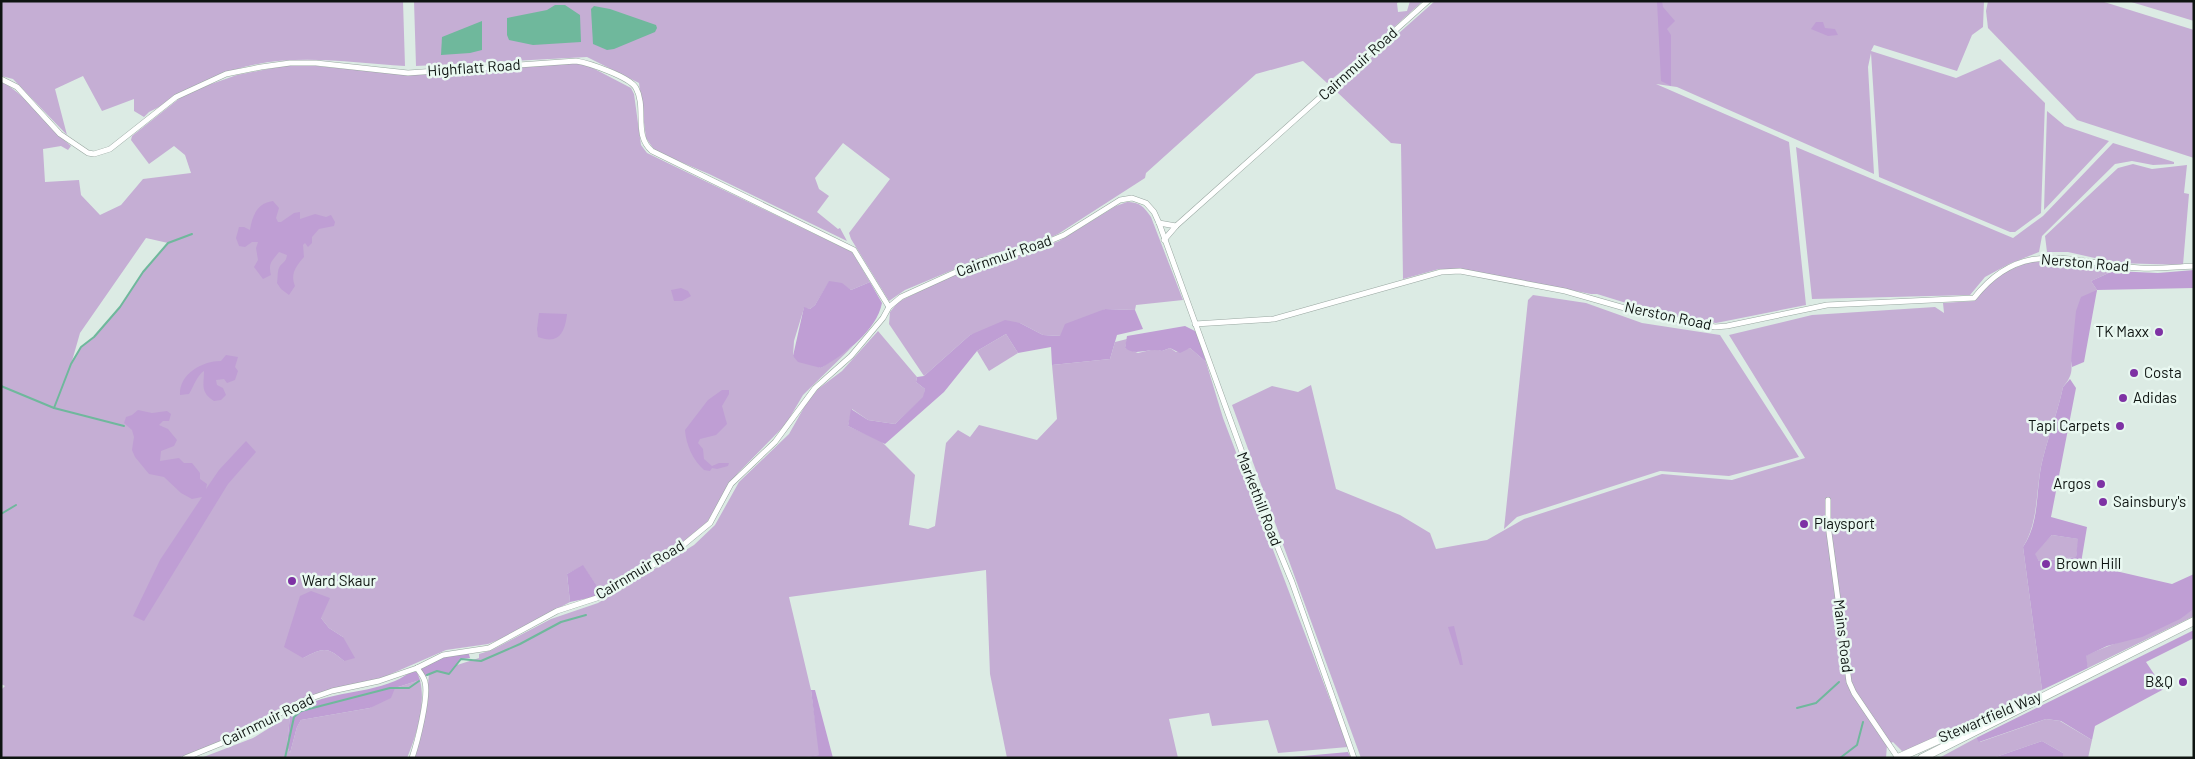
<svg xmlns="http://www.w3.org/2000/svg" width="2195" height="759" viewBox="0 0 2195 759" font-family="Barlow,sans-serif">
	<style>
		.green { fill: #c5aed4; fill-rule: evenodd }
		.forest { fill: #bf9ed4; fill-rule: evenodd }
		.water { fill: #6fb89c }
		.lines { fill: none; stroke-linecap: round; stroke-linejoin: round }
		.stream { stroke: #6fb89c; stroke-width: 2 }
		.street-casing { stroke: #99a7a1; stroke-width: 6 }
		.secondary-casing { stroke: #99a7a1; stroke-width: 9 }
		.street { stroke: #fff; stroke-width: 5 }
		.secondary { stroke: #fff; stroke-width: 8 }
		.poi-dot { fill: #7e32a4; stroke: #e9f8f1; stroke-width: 2 }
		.labels { text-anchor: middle; stroke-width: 5; stroke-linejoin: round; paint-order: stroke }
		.street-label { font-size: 15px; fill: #0e1411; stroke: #e9f8f1 }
		.poi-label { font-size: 15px; fill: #0e1411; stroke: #e9f8f1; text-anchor: start }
	</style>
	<rect width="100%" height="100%" fill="#dcebe4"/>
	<g class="green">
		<path d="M 1,1 L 403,1 L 405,66 C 342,62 271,49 213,79 C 207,83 198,86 194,90 L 237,75 L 283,66 L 317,66 L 409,75 L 572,63 L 585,64 L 631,88 L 634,94 L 641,145 L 647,153 L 852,252 L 870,282 L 851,290 L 841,284 L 829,282 L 815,305 L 810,309 L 804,308 L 794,341 L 793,356 L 821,368 L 853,346 L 803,395 L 786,424 L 738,473 L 707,522 L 679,545 L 603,595 L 583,566 L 567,574 L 570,602 L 503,638 L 488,644 L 446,650 L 377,680 L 319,693 L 260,726 L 178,758 L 1,758 L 1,690 L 5,686 L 1,684 L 1,82 C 21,89 52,130 71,146 L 68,150 L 61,146 L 43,149 L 45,182 L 79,180 L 81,195 L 100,215 L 121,205 L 143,179 L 191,173 L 185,155 L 174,146 L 149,164 L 131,140 L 132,136 L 185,94 L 149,112 L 144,117 L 134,111 L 134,99 L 102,111 L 83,76 L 55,89 L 67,135 L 13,79 L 1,76 ZM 146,238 L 168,243 L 143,272 L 120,307 L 94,337 L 81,347 L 72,361 L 80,333 ZM 330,598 L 321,618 L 329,628 L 343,637 L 344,661 C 326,646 324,648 303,658 Z"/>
		<path d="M 414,1 L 1400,1 L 1397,3 L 1398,12 L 1407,11 L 1410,1 L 1423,1 L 1373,46 L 1327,83 L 1303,61 L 1256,74 L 1146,173 L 1145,178 L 1058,234 L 1033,245 L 991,254 L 905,290 L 889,301 L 851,239 L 849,233 L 890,179 L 843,143 L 815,178 L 819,189 L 829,196 L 817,212 L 838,229 L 840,228 L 847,241 L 709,174 L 655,151 L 646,138 L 639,83 L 587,57 L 416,66 Z"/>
		<path d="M 1435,1 L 1984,1 L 1983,27 L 1972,35 L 1957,71 L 1874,45 L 1871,51 L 1956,78 L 2000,59 L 2045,103 L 2041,213 L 2015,232 L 2010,232 L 1879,177 L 1871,53 L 1868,67 L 1874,174 L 1677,87 L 1656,84 L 1789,142 L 1806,305 L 1716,323 L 1662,314 L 1597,294 L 1591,294 L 1459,269 L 1439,269 L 1403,279 L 1401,144 L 1391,143 L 1337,92 L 1337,88 Z"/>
		<path d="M 1988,1 L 2101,1 L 2194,30 L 2194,158 L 2077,120 L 1988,28 L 1986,11 Z"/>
		<path d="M 2128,1 L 2194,1 L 2194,21 Z"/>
		<path d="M 2047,111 L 2065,126 L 2109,141 L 2044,210 Z"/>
		<path d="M 2113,143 L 2174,162 L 2174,164 L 2153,165 L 2132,161 L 2115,164 L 2042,236 L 2039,252 L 2009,264 L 1985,277 L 1970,295 L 1812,299 L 1796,147 L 2013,238 L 2043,216 Z"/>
		<path d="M 2133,164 L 2152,169 L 2187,165 L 2184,193 L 2189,194 L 2183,265 L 2117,263 L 2068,252 L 2047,252 L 2045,236 L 2118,168 Z"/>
		<path d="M 1127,202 C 1140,202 1144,207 1151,217 L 1183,300 L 1136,305 L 1135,310 L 1105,309 L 1061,336 L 1043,335 L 1020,323 L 970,335 L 924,376 L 889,324 L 890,312 L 898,302 L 973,265 L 1026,253 L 1059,241 L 1116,206 Z"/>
		<path d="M 2033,260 L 2066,260 L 2113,271 L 2091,281 L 2097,290 L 2071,361 C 2073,372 2070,379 2063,387 C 2058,411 2049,434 2043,458 C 2035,487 2040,520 2023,547 L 2042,690 L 1908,750 L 1902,751 L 1893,742 L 1887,745 L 1886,758 L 1361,758 L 1232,405 L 1272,386 L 1298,392 L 1311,385 L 1336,489 L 1400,515 L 1430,533 L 1436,549 L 1487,540 L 1524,519 L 1662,474 L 1732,480 L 1805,458 L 1729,335 L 1812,315 L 1935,307 L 1944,313 L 1943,303 L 1974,301 L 1997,276 Z"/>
		<path d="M 1533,295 L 1586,303 L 1642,323 L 1720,335 L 1799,457 L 1729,476 L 1660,471 L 1517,517 L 1504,529 L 1528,300 Z"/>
		<path d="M 878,331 L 917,377 L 916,382 L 925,389 L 924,397 L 895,424 L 868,420 L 852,409 L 848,426 L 881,441 L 915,475 L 909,525 L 928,529 L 935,526 L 946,443 L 958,430 L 970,437 L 979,425 L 1037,440 L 1057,419 L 1052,365 L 1110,359 L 1115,342 L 1127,339 L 1125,348 L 1138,353 L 1155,349 L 1162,351 L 1170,348 L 1176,352 L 1190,348 L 1206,362 L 1223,418 L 1348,747 L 1278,753 L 1268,720 L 1212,726 L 1209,713 L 1169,719 L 1178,758 L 1007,758 L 990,674 L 986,570 L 789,597 L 811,690 L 820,755 L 799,758 L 414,758 L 427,695 L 429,674 L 479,658 L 479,654 L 492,650 L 551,619 L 598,603 L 694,545 L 715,525 L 739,482 L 789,434 L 806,404 L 818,389 L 842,371 Z"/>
		<path d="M 1006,334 L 1018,353 L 989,371 L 977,351 Z"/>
		<path d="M 2052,535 L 2079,539 L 2076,557 L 2039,561 L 2034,554 Z"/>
		<path d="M 2194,609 L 2194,616 L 2088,668 L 2085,656 C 2121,639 2161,631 2194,609 Z"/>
		<path d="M 420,680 C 426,705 417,734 407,758 L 201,758 L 253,738 L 290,715 L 287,746 L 290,753 L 297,727 L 301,720 L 370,708 L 395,688 Z"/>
		<path d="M 2046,719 L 2060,721 L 2092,740 L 2088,758 L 2063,758 L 2063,753 L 2042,741 L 1993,758 L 1939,758 L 1976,738 L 1980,742 Z"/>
	</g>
	<g class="forest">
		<path d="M 1657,1 L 1662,1 L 1663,7 L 1675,21 L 1667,29 L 1671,35 L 1671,86 L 1661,81 Z"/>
		<path d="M 1816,22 L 1823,22 L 1825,28 L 1835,29 L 1838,35 L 1828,36 L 1811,29 Z"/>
		<path d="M 273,201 L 279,208 L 276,218 L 278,222 L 281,222 L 294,213 L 300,212 L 300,219 L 315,214 L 326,217 L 331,215 L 335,222 L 334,226 L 319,229 L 312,237 L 312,243 L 308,247 L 305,243 L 303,245 L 304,257 C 296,266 290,274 295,286 L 289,295 L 281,289 L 277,283 C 278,278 277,270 280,266 C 284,261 286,262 287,255 L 279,252 C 272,261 268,263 271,275 L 263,279 L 254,267 L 258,260 L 256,248 L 258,242 L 252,242 L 245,247 L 239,246 L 236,238 L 239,227 L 244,227 L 250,230 C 252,216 257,203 273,201 Z"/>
		<path d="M 2194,270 L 2194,288 L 2097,290 L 2084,362 L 2072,367 L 2071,361 L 2076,311 L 2081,297 L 2097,290 L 2091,281 L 2113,271 L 2158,273 Z"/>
		<path d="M 829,281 L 842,283 L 851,290 L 870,282 L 882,303 C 877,330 844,355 821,368 L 798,362 L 793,356 L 804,307 L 810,309 L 815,305 Z"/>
		<path d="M 681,288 L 688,291 L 691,296 L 682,301 L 674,301 L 671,290 Z"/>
		<path d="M 1105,309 L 1135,310 L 1143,329 L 1117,335 L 1110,359 L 1052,365 L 1051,347 L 1018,353 L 1006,334 L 977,351 L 944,392 L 885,444 L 848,426 L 851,409 L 868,420 L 895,424 L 923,397 L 925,389 L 916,382 L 917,377 L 924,376 L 970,335 L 1005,320 L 1020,323 L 1043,335 L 1060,336 L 1065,324 Z"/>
		<path d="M 539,313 L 567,314 C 565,332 559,345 538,337 L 537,329 Z"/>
		<path d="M 1185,326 L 1197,332 L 1206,362 L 1190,348 L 1180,353 L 1170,348 L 1162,351 C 1149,347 1136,357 1125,348 L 1127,336 Z"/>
		<path d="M 226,355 L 238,357 L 235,367 L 238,371 L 235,380 L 227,383 L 224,379 L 216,380 L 217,385 L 223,388 L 226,395 L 221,400 L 214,401 C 200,392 204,385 204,371 C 198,374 193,387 189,394 L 180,395 C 179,374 202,361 221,361 Z"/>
		<path d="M 2070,379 L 2076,388 L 2051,517 L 2087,527 L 2081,563 L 2172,584 L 2194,574 L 2194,609 L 2180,619 L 2142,637 L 2107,646 L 2086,656 L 2088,668 L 2042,690 L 2023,547 C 2041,521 2035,487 2043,458 C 2049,434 2058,411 2063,387 ZM 2052,535 L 2078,539 L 2076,557 L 2039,561 L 2035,554 Z"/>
		<path d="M 722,390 L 729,390 L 729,394 L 722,406 L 727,424 L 716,435 L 700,439 L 698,443 L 703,449 L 704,459 L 712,466 L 719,463 L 729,463 L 728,466 L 717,469 L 712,468 L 710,471 L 704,470 C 693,460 686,445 685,430 L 708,400 Z"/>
		<path d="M 138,410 L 152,413 L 167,411 L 171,414 L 169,421 L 163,421 L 159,425 L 168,429 L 177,440 L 174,446 L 161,451 L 160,461 L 179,458 L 184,463 L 192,463 L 200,473 L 200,479 L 207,484 L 206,489 L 219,470 L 246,441 L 256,452 L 228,484 L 144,621 L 133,616 L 160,560 L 202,497 L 192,499 L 181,493 L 164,477 L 149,474 L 135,457 L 132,450 L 134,437 L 132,430 L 124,423 L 126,417 L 132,415 Z"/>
		<path d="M 583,565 L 603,595 L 570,602 L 567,574 Z"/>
		<path d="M 311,591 L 330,598 L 321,618 L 329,628 L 343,637 L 355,658 L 344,661 C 326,646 324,648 303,658 L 284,647 L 300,596 Z"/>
		<path d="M 1454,626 C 1457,639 1461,652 1463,665 L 1460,665 L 1448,627 Z"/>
		<path d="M 2194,630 L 2194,638 L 2146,662 L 2164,689 L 2095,726 L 2092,740 L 2061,721 L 2046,719 L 1979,742 L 1976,738 Z"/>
		<path d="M 468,651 L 470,658 L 461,659 L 449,674 L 437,671 L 425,677 L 419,667 L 443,655 Z"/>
		<path d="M 412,672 L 417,672 L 420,680 L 395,688 L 391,698 L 370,708 L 301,720 L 297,727 L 290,753 L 287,746 L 290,715 C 323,690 359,696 395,681 C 401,679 406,674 412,672 Z"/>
		<path d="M 811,690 L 815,690 L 833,758 L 799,758 L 819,755 Z"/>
		<path d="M 2042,741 L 2063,753 L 2063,758 L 1993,758 Z"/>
		<path d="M 1348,752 L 1351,758 L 1281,758 Z"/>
	</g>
	<g class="water">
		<path d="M 555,5 L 565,5 L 580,15 L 581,42 L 533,45 L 509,40 L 507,35 L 507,18 L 547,10 Z"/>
		<path d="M 594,6 L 610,9 L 656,25 L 657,28 L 655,32 L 614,49 L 607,50 L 593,44 L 591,9 Z"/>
		<path d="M 482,21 L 482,50 L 470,53 L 441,55 L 442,37 Z"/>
	</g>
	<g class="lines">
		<g class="stream">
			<path d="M 1,386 L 54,408 L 71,364 L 81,347 L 94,337 L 120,307 L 143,272 L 168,243 L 192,234"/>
			<path d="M 54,408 L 124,426"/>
			<path d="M 1,514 L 16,505"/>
			<path d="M 427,675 L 437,671 L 449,674 L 461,659 L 481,661 L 520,644 L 561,622 L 586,615"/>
			<path d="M 1797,708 L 1816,703 L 1839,682"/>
			<path d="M 285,758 L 294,717 L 301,711 L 390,688 L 409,688 L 419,681"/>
			<path d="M 1840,758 L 1857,745 L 1863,722"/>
		</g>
		<g class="street-casing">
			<g id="street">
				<path d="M 1,79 L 17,87 L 60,134 L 88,153 L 94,154 L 110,149 L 176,97 L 226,74 L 261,67 L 290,63 L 316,63 L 408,73 L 576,61 C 589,63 630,77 636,88 C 647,108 633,135 652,151 L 854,250 L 889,307"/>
				<path d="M 1159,223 L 1176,226"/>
				<path d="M 1164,240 L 1176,226 L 1428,1"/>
				<path d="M 1195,324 L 1274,319 L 1441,272 L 1460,271 L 1565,291 L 1642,313 L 1715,327 L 1727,326 L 1827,305 L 1974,298 C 2023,235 2074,264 2140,268 C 2158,269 2176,267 2194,266"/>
				<path d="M 1828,500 L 1828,525 L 1849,682 L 1854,693 L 1898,758"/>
				<path d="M 185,758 L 237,737 L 300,702 L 332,691 L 379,681 L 417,668 L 443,655 L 489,648 L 557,611 L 603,596 L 676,551 L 710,523 L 731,484 L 775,442 L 815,388 L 851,356 L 883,318 L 889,307 L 901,297 L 980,261 L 1026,251 L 1064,235 L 1120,200 L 1132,198 L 1146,203 L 1154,212 L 1159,223 L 1268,524 L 1292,582 L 1354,758"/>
				<path d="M 412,758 C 417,743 429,697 425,682 C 424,677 420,672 417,668"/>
			</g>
		</g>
		<g class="secondary-casing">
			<g id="secondary">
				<path d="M 1898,758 L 2021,703"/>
				<path d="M 1922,758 L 2194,621"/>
			</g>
		</g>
		<use href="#street" class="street"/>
		<use href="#secondary" class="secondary"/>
	</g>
	<g class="poi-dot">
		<circle cx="2159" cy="332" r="5"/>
		<circle cx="2134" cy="373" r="5"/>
		<circle cx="2123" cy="398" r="5"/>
		<circle cx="2120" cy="426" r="5"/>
		<circle cx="2101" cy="484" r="5"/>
		<circle cx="2103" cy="502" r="5"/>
		<circle cx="1804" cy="524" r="5"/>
		<circle cx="2046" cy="564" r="5"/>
		<circle cx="292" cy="581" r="5"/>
		<circle cx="2183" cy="682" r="5"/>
	</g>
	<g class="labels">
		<g class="street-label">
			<text transform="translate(1358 64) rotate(-42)" y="5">Cairnmuir Road</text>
			<text transform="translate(474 68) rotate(-4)" y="5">Highflatt Road</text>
			<text transform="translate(1004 256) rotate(-19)" y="5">Cairnmuir Road</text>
			<text transform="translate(2085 263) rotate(5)" y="5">Nerston Road</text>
			<text transform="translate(1668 316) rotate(12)" y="5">Nerston Road</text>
			<text transform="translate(1259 499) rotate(69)" y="5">Markethill Road</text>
			<text transform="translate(640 570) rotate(-31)" y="5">Cairnmuir Road</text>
			<text transform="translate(1843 636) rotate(83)" y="5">Mains Road</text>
			<text transform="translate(1990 717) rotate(-23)" y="5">Stewartfield Way</text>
			<text transform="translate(268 720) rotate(-26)" y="5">Cairnmuir Road</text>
		</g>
		<g class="poi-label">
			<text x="2149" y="337" text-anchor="end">TK Maxx</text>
			<text x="2144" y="378">Costa</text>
			<text x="2133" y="403">Adidas</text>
			<text x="2110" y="431" text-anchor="end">Tapi Carpets</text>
			<text x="2091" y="489" text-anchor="end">Argos</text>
			<text x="2113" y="507">Sainsbury's</text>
			<text x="1814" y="529">Playsport</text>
			<text x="2056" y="569">Brown Hill</text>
			<text x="302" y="586">Ward Skaur</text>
			<text x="2173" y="687" text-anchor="end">B&amp;Q</text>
		</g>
	</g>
	<rect width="2195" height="759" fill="none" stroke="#0e1411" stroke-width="5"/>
</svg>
